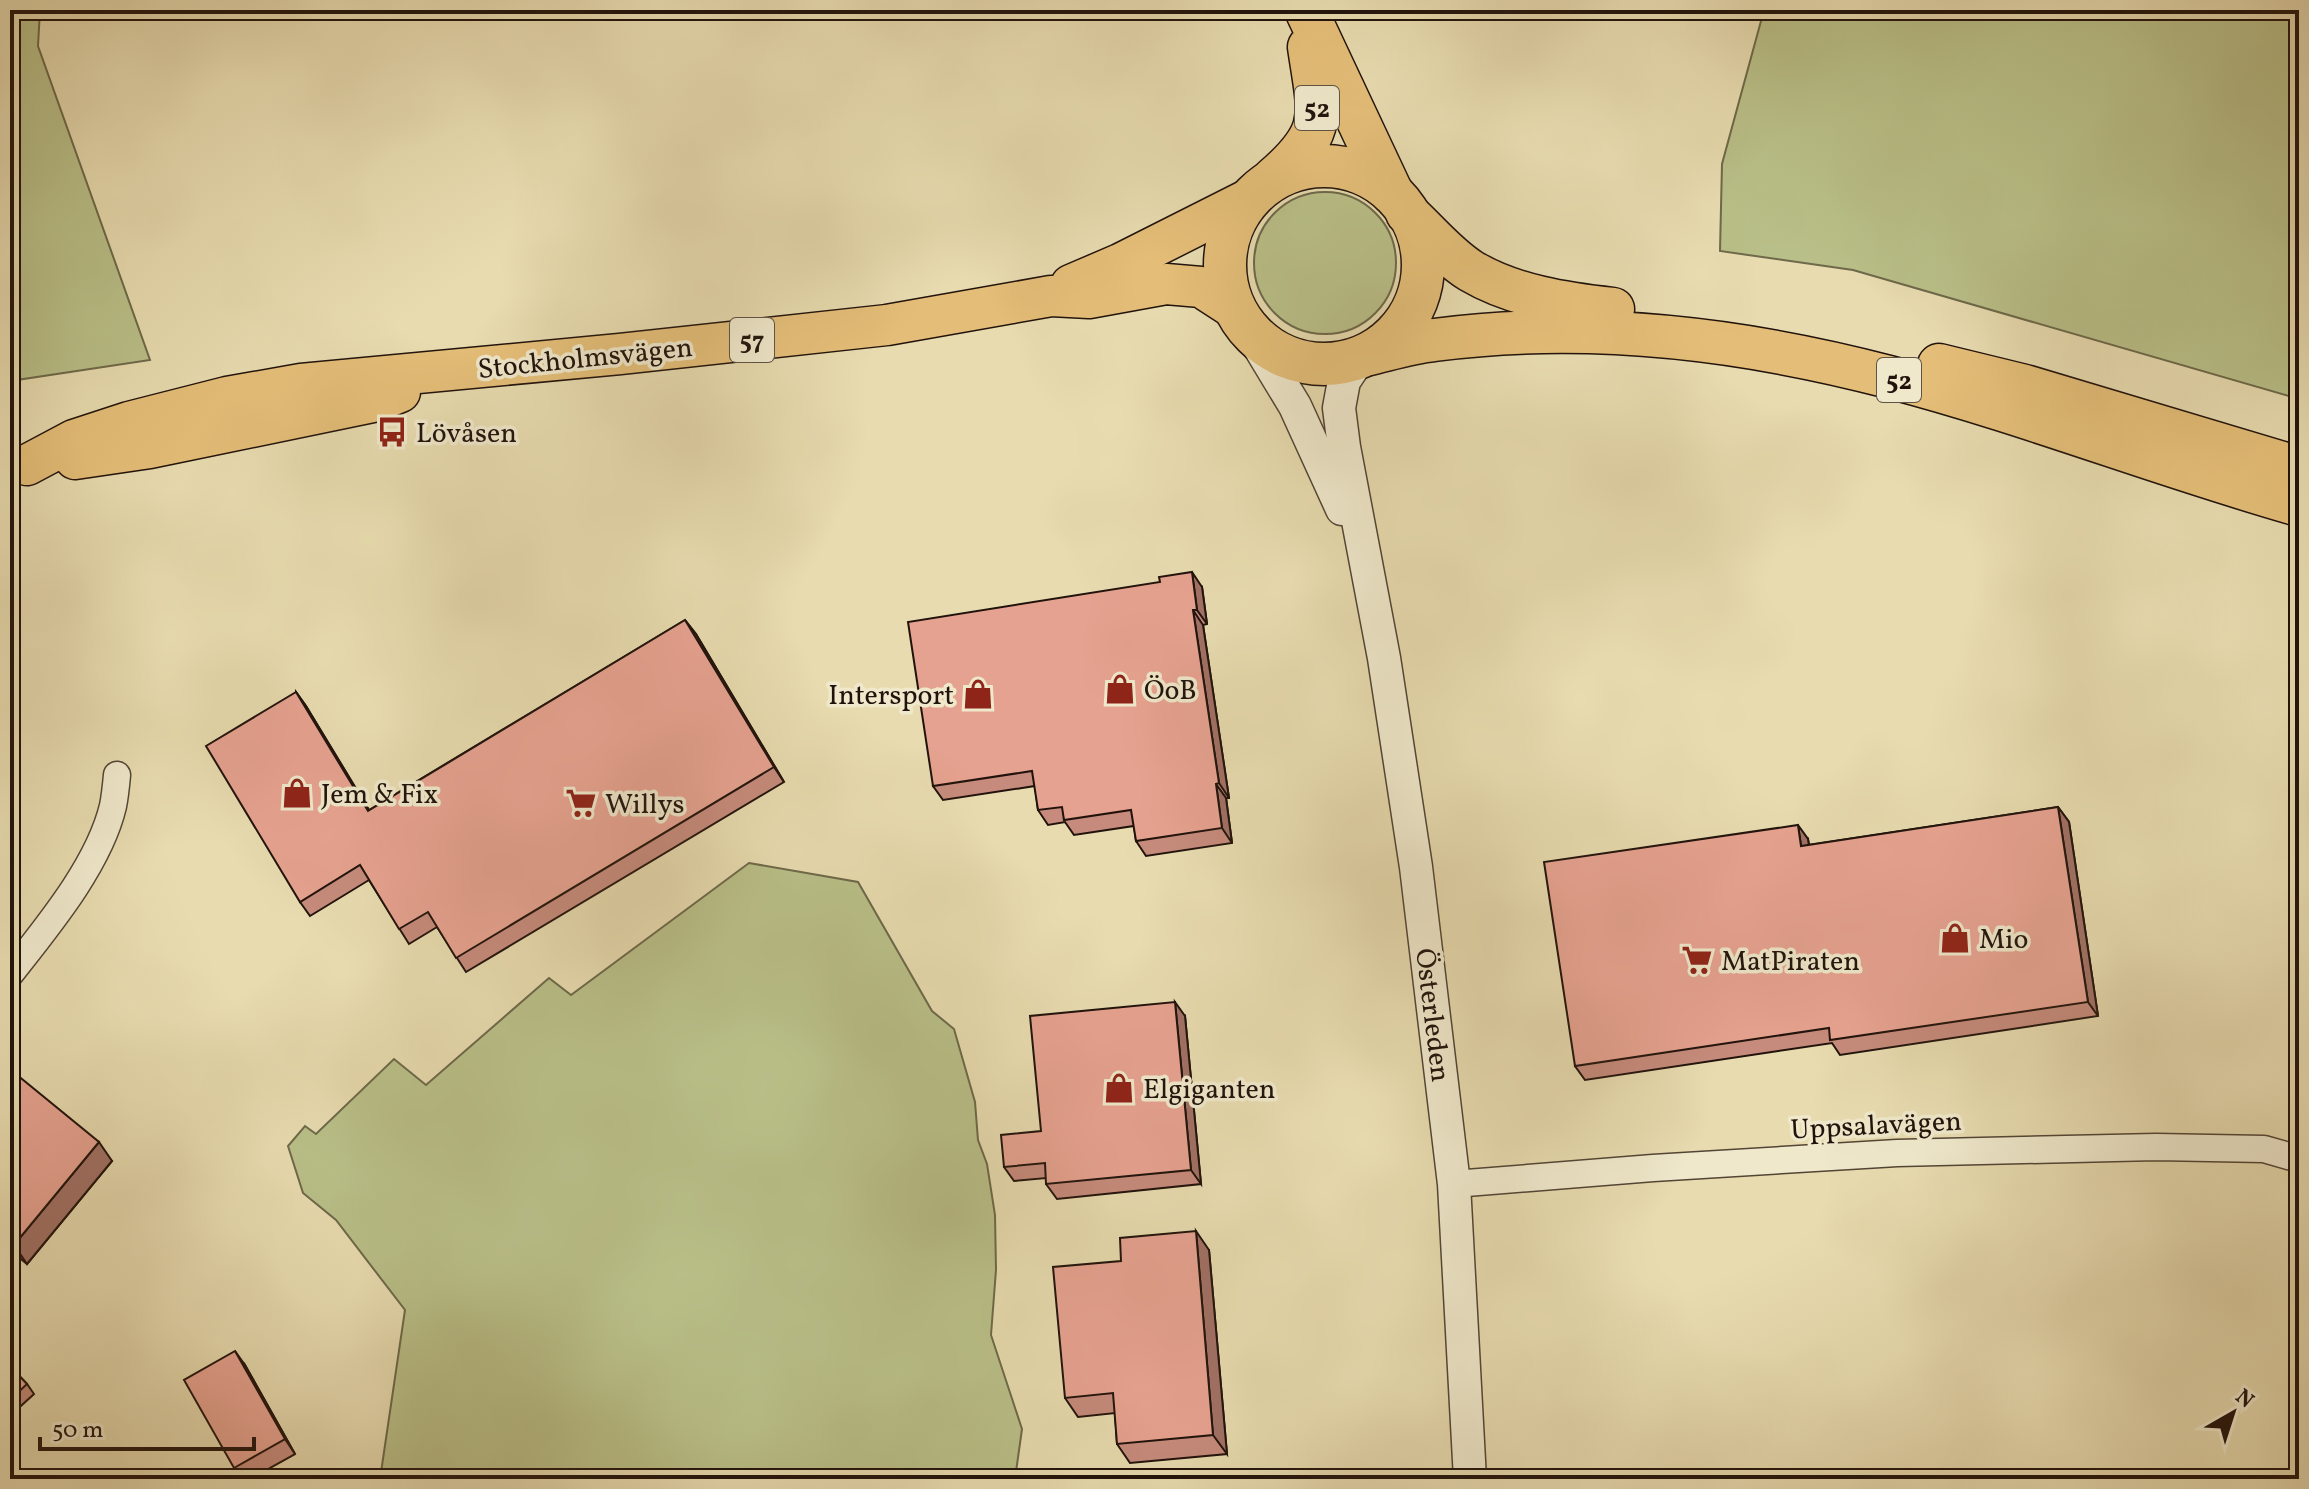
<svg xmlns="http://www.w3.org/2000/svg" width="2309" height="1489" viewBox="0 0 2309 1489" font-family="Vollkorn,serif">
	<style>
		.green { fill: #b9bf88; stroke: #6d694a; stroke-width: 2 }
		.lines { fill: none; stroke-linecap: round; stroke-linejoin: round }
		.minor-casing { stroke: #524535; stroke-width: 29 }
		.tertiary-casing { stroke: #524535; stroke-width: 35 }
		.primary-casing { stroke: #21130c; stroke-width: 43 }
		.trunk-casing { stroke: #21130c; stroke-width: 45 }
		.minor { stroke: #efe8cb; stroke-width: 26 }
		.tertiary { stroke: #efe8cb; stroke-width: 32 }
		.primary { stroke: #e4be78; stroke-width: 40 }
		.trunk { stroke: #e4be78; stroke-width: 42 }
		.wall { fill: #c68b7c; stroke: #21130c; stroke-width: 2 }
		.shaded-wall { fill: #a17165; stroke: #21130c; stroke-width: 2 }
		.building { fill: #e6a290; stroke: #21130c; stroke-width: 2 }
		.labels { text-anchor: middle; stroke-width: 7; stroke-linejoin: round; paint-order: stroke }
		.shield { fill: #efe8cb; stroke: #5f5345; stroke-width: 2 }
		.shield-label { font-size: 26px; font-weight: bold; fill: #21130c }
		.street-label { font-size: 28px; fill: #21130c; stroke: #efe8cb }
		.poi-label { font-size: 28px; fill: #21130c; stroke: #efe8cb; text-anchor: start }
	</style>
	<rect width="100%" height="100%" fill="#e7dbaf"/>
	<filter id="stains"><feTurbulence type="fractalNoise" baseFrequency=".0025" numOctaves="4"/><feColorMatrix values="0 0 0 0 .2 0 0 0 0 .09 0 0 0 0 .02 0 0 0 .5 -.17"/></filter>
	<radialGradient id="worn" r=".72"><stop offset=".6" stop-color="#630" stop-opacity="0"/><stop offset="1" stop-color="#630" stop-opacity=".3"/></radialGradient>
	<g class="green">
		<path d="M 10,10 L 40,10 L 38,46 L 150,360 L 10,381 Z"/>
		<path d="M 1764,10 L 2299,10 L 2299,399 L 1853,270 L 1720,251 L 1722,164 Z"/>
		<circle cx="1325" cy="263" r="71"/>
		<path d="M 749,863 L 858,882 L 932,1011 L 954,1029 L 975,1102 L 978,1140 L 987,1164 L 995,1215 L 996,1270 L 991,1335 L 1022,1429 L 1015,1479 L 380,1479 L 405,1310 L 336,1220 L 303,1193 L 288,1146 L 305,1126 L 316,1134 L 394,1059 L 426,1085 L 549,978 L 571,995 Z"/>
	</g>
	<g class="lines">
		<g class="minor-casing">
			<g id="minor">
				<path d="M 10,974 C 47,927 99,865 113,806 C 115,796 116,786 117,775"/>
				<path d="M 1454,1184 L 1653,1168 L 1897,1153 L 2156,1147 L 2264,1149 L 2299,1159"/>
			</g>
		</g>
		<g class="tertiary-casing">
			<g id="tertiary">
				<path d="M 1246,325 L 1295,406 L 1342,509"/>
				<path d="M 1360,357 L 1344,381 L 1339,408 L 1344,447 L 1384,658 L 1416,867 L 1454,1184 L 1470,1479"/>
			</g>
		</g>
		<g class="primary-casing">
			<g id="primary">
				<path d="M 1071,285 L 1120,264 L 1251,198"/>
				<path d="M 75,459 L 150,448 L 378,401 L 400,392"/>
				<path d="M 27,465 L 74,440 L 129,422 L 227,397 L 301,384 L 620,354 L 887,325 L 1051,296 L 1089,298 L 1166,284 L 1201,287 L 1235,309"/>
			</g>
		</g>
		<g class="trunk-casing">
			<g id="trunk">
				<path d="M 1306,10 L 1392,193"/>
				<circle cx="1324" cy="265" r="99"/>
				<path d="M 1273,179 C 1329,131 1319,115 1309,47"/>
				<path d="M 1407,213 C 1428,232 1447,256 1471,271 C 1513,296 1566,304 1613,309"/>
				<path d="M 1369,354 C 1390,349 1412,342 1434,340 C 1587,320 1740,338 1889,377 C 2027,413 2161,466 2299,505"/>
				<path d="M 1939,365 L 2025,386 L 2299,468"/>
			</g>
		</g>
		<use href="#minor" class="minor"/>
		<use href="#tertiary" class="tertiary"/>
		<use href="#primary" class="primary"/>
		<use href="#trunk" class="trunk"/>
	</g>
	<g class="wall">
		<path d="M 1202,587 L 1207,624 L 1203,625 L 1229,798 L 1226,798 L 1232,843 L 1146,856 L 1136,841 L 1134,826 L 1074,835 L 1065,822 L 1048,825 L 1038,810 L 1035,786 L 943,800 L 933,786 Z"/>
		<path d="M 685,620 L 696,634 L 784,782 L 466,972 L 437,927 L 409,944 L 369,880 L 310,916 L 300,902 L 296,692 L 306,706 L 369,810 Z"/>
		<path d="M 2058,807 L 2069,822 L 2098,1016 L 1840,1055 L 1832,1043 L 1585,1080 L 1575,1066 L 1808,839 L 1809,845 Z"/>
		<path d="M 1185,1016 L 1201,1184 L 1057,1199 L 1046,1184 L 1046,1178 L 1014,1181 L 1004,1167 Z"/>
		<path d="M 10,1071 L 112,1161 L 27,1264 L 10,1250 Z"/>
		<path d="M 1209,1250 L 1227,1454 L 1130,1463 L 1117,1444 L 1115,1413 L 1078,1417 L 1065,1398 L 1121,1261 Z"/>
		<path d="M 245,1365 L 295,1454 L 250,1479 L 242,1479 L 234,1468 Z"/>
		<path d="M 10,1366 L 27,1384 L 34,1394 L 12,1414 L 10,1412 Z"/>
	</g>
	<g class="shaded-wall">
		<path d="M 1192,572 L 1202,587 L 1207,624 L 1197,610 Z"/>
		<path d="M 1193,610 L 1203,625 L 1229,798 L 1219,783 Z"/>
		<path d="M 685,620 L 696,634 L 784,782 L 774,767 Z"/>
		<path d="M 296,692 L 306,706 L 378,825 L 368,811 Z"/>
		<path d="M 1216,784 L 1226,798 L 1232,843 L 1222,828 Z"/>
		<path d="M 2058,807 L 2069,822 L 2098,1016 L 2088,1002 Z"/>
		<path d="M 1798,825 L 1808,839 L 1811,860 L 1801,846 Z"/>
		<path d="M 1175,1002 L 1185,1016 L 1201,1184 L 1191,1170 Z"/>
		<path d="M 99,1142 L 112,1161 L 27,1264 L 14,1245 Z"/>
		<path d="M 1196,1231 L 1209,1250 L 1227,1454 L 1213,1435 Z"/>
		<path d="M 235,1351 L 245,1365 L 295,1454 L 285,1439 Z"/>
	</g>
	<g class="building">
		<path d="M 1192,572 L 1197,610 L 1193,610 L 1219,783 L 1216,784 L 1222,828 L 1136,841 L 1131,810 L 1064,820 L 1062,807 L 1038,810 L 1032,771 L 933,786 L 908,622 L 1160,582 L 1159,577 Z"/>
		<path d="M 685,620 L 774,767 L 456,958 L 428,912 L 399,929 L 360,865 L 300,902 L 206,746 L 296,692 L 368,811 Z"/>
		<path d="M 2058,807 L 2088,1002 L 1830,1040 L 1829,1028 L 1575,1066 L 1544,862 L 1798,825 L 1801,846 Z"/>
		<path d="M 1175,1002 L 1191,1170 L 1046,1184 L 1045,1163 L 1004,1167 L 1001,1135 L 1041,1131 L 1030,1016 Z"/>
		<path d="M 11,1070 L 99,1142 L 14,1245 L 10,1242 L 10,1071 Z"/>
		<path d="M 1196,1231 L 1213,1435 L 1117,1444 L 1113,1393 L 1065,1398 L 1053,1267 L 1121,1261 L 1120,1238 Z"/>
		<path d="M 235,1351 L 285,1439 L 234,1468 L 184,1380 Z"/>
		<path d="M 10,1366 L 27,1384 L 10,1400 Z"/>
	</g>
	<defs>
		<g id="bus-bare" transform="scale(2.4)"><path d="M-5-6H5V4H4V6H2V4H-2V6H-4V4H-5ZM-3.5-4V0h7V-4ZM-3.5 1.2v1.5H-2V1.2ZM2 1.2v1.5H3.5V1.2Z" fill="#8f2418" stroke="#efe8cb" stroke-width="2.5" paint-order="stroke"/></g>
		<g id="shop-bare" transform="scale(2.4)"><path d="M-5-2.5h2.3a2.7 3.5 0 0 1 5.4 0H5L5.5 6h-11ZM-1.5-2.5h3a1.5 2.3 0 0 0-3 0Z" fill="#8f2418" stroke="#efe8cb" stroke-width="2.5" paint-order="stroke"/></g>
		<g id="supermarket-bare" transform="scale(2.4)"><path d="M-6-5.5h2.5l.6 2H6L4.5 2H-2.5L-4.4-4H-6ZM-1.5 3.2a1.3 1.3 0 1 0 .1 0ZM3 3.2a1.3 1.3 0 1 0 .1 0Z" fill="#8f2418" stroke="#efe8cb" stroke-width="2.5" paint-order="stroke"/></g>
	</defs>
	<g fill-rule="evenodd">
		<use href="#bus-bare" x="392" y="432"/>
		<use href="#shop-bare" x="1120" y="689"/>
		<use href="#shop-bare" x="978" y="694"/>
		<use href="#shop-bare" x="297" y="793"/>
		<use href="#supermarket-bare" x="581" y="803"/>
		<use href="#shop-bare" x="1955" y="938"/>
		<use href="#supermarket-bare" x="1697" y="960"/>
		<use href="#shop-bare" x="1119" y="1088"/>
	</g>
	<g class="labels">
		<g class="shield">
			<rect x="1295" y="86" width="44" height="44" rx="6"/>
			<rect x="730" y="318" width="44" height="44" rx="6"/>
			<rect x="1877" y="358" width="44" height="44" rx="6"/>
		</g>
		<g class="shield-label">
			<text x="1317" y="117">52</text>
			<text x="752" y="349">57</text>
			<text x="1899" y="389">52</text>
		</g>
		<g class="street-label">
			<text transform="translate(585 357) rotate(-6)" y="10">Stockholmsvägen</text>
			<text transform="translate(1434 1015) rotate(83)" y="10">Österleden</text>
			<text transform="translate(1876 1124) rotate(-3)" y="10">Uppsalavägen</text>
		</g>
		<g class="poi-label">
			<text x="416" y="442">Lövåsen</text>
			<text x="1144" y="699">ÖoB</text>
			<text x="954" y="704" text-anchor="end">Intersport</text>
			<text x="321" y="803">Jem &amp; Fix</text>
			<text x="605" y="813">Willys</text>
			<text x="1979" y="948">Mio</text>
			<text x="1721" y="970">MatPiraten</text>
			<text x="1143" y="1098">Elgiganten</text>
		</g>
	</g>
	<rect width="2309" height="1489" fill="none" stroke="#e7dbaf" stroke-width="40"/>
	<rect x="12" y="12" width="2285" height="1465" fill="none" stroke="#21130c" stroke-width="4"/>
	<rect x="20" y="20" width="2269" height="1449" fill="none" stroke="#21130c" stroke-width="2"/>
	<g transform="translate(2233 1413) rotate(39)" stroke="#efe8cb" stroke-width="6" paint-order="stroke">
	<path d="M0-6L14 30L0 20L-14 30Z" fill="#21130c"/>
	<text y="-12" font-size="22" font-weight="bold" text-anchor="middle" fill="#21130c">N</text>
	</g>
	<path d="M40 1437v12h214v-12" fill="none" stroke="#21130c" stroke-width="4"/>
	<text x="52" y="1437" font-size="24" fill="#21130c" stroke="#efe8cb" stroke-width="6" paint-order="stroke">50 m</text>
	<rect width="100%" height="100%" filter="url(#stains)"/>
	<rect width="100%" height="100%" fill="url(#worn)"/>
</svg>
